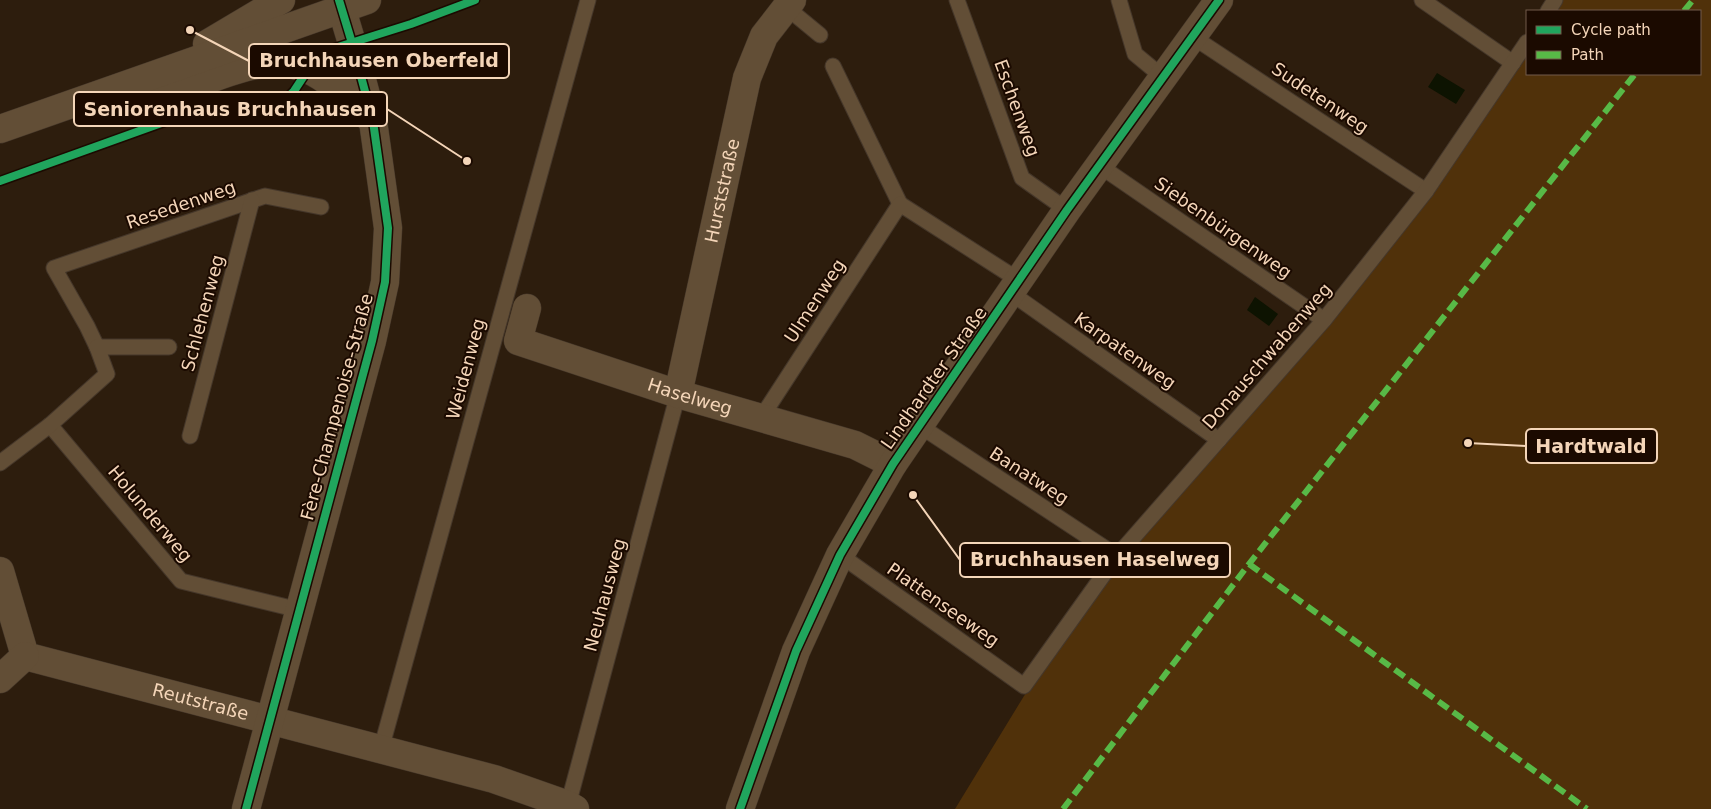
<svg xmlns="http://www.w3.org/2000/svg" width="1711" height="809" viewBox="0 0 1711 809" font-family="'DejaVu Sans',sans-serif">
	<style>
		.green { fill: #50310a }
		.water { fill: #0d1301 }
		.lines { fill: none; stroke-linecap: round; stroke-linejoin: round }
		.lane-casing { stroke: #45372a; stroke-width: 17 }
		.street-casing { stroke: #45372a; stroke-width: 29 }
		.secondary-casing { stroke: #45372a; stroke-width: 29 }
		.lane { stroke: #624e36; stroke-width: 15 }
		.street { stroke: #624e36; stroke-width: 28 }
		.secondary { stroke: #624e36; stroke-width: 28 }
		.quiet { stroke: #58b947; stroke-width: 6; stroke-dasharray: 12 6; stroke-linecap: butt }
		.cycleway-casing { stroke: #1b0a00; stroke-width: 11 }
		.cycleway { stroke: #20a55d; stroke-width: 8 }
		.labels { text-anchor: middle; stroke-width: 4; stroke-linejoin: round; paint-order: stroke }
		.street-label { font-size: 18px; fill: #f4d5b8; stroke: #1b0a00 }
		.leader { fill: none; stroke: #f4d5b8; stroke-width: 2 }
		.callout-dot { fill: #f4d5b8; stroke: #1b0a00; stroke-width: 2 }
		.callout { fill: #1b0a00; stroke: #f4d5b8; stroke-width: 2 }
		.callout-label { font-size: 19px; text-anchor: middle; font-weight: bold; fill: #f4d5b8 }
	</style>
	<rect width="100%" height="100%" fill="#2d1d0d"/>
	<path class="green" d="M 1561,0 L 1711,0 L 1711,809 L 955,809 L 1024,696 L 1122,561 L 1329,324 L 1432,195 L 1527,51 L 1527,74 L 1700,74 L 1700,11 L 1554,11 Z"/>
	<g class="water">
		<path d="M 1437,73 L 1465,90 L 1456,104 L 1428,87 Z"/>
		<path d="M 1255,297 L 1278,314 L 1269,326 L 1247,310 Z"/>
	</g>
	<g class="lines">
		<g class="lane-casing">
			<g id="lane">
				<path d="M 957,0 L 1022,178 L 1067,210"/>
				<path d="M 1119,0 L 1135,54 L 1164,78"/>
				<path d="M 1422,0 L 1513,63"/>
				<path d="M 786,7 L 820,35"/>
				<path d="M 1548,11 L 1555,0"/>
				<path d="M 1193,37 L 1426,191"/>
				<path d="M 833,66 L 900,204"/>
				<path d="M 1100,166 L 1324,320"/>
				<path d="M 1011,293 L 1219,440"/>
				<path d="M 97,347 L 87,326 L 54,268 L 265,196 L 321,207"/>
				<path d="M 761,418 L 900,204 L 1020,281"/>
				<path d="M 50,425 L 181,581 L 299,610"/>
				<path d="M 920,426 L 1117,556"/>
				<path d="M 190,436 L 252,200"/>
				<path d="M 0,463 L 50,425 L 107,374 L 97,347 L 169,347"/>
				<path d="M 840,555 L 1024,686 L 1117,556 L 1324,320 L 1426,191 L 1527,42"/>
				<path d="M 381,749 L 588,0"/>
				<path d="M 568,805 L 678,394"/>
			</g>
		</g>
		<g class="street-casing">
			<g id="street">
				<path id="s1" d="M 527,308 L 518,341 L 678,394 L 855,445 L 893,464"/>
				<path id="s2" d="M 678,394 L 747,78 L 764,36 L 792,0"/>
				<path id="s3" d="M 0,571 L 25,656 L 494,779 L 568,805 L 575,809"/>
				<path d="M 0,679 L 25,656"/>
				<path d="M 246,809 L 372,341 L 385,282 L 388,228 L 373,121 L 352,43 L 339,0"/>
				<path d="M 740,809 L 796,651 L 840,555 L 893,464 L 1067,210 L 1219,0"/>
			</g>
		</g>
		<g class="secondary-casing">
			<g id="secondary">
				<path d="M 207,44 L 281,0"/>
				<path d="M 98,107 C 117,105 138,103 158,98 C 204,85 259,49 307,69 C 332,80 353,103 373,121"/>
				<path d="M 0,129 L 367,0"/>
			</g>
		</g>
		<use href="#lane" class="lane"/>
		<use href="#street" class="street"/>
		<use href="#secondary" class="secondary"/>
		<g class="quiet">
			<path d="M 1684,11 L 1693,0"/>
			<path d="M 1249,564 L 1587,809"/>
			<path d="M 1063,809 L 1249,564 L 1635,74"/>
		</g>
		<g class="cycleway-casing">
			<g id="cycleway">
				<path d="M 0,181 L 206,107 L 243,101 L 276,101 L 288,97 L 294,91 L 319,53 L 411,24 L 475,0"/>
				<path d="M 246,809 L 372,341 L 385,282 L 388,228 L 373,121 L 352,43 L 339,0"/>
				<path d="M 740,809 L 796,651 L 840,555 L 893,464 L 1067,210 L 1219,0"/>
			</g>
		</g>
		<use href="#cycleway" class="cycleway"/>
	</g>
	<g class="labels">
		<g class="street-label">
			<text transform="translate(1320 98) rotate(34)" y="6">Sudetenweg</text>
			<text transform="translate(1017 108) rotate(70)" y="6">Eschenweg</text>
			<text dy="6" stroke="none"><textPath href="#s2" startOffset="208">Hurststraße</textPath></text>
			<text transform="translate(181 205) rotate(-19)" y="6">Resedenweg</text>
			<text transform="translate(1223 228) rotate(35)" y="6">Siebenbürgenweg</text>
			<text transform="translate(815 301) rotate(-57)" y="6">Ulmenweg</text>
			<text transform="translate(203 313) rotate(-75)" y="6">Schlehenweg</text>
			<text transform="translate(1125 351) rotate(35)" y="6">Karpatenweg</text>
			<text transform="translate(1267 356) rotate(-49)" y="6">Donauschwabenweg</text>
			<text transform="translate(466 369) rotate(-75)" y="6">Weidenweg</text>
			<text transform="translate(934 378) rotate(-55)" y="6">Lindhardter Straße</text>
			<text dy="6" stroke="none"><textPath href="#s1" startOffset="215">Haselweg</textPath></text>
			<text transform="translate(337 407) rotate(-75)" y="6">Fère-Champenoise-Straße</text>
			<text transform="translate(1029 476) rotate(33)" y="6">Banatweg</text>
			<text transform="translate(150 514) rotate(50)" y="6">Holunderweg</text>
			<text transform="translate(605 595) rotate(-75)" y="6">Neuhausweg</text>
			<text transform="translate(943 605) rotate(35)" y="6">Plattenseeweg</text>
			<text dy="6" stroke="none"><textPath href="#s3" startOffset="270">Reutstraße</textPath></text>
		</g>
	</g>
	<path class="leader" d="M190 30L249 61M467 161L387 109M1468 443L1526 446M913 495L960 560"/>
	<g class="callout-dot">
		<circle cx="190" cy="30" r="5"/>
		<circle cx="467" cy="161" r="5"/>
		<circle cx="1468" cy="443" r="5"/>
		<circle cx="913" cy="495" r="5"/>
	</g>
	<g class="callout">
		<rect x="249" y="44" width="260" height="34" rx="5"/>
		<rect x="74" y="92" width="313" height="34" rx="5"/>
		<rect x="1526" y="429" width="131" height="34" rx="5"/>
		<rect x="960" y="543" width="270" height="34" rx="5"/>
	</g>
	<g class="callout-label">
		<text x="379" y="67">Bruchhausen Oberfeld</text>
		<text x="230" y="116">Seniorenhaus Bruchhausen</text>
		<text x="1591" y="453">Hardtwald</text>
		<text x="1095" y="566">Bruchhausen Haselweg</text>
	</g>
	<rect x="1526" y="10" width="175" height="65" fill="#1b0a00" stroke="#725b4a"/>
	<rect x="1536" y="26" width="25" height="8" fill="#20a55d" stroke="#725b4a"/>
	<text x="1571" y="35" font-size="15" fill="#f4d5b8">Cycle path</text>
	<rect x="1536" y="51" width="25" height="8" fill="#58b947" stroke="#725b4a"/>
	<text x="1571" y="60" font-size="15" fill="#f4d5b8">Path</text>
</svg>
